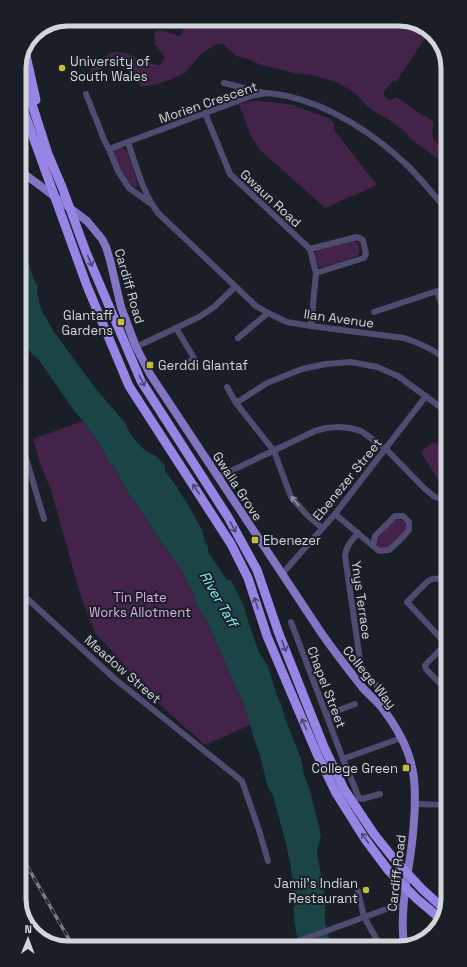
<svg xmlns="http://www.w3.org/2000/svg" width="467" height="967" viewBox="0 0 467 967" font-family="'Space Grotesk',sans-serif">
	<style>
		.green { fill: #432349 }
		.water { fill: #1a4446 }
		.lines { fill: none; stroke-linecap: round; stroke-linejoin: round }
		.minor { stroke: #504b71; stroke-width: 6 }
		.major { stroke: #8375c4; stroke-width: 8 }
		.highway { stroke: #9785e5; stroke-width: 9 }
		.rail-casing { stroke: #797d84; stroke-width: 3.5 }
		.rail { stroke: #1a1f27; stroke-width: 2; stroke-dasharray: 6; stroke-linecap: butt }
		.oneway { stroke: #4c4873 }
		.oneway2 { stroke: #9190a6 }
		.poi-dot { fill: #c3bd3e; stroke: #1a1f27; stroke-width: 1.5 }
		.labels { text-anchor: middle; stroke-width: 4; stroke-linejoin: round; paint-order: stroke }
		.poi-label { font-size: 13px; fill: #d2d6dc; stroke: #1a1f27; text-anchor: start }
		.street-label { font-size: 13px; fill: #d2d6dc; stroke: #1a1f27 }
		.park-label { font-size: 13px; fill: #e3abed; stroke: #1a1f27 }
		.water-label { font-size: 14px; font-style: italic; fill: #7cf4f8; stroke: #1a1f27 }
		.rim { fill: none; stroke: #d2d6dc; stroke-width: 5 }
	</style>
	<rect width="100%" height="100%" fill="#1a1f27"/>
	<g class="green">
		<path d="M 191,19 L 403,19 L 429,29 L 430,31 L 396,82 L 392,81 L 391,84 L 384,91 L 384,96 L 389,100 L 394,99 L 396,97 L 411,107 L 415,111 L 432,120 L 434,124 L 432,133 L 433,138 L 436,142 L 445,151 L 445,167 L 440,163 L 438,159 L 411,139 L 404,131 L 388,119 L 372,110 L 365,104 L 357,95 L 349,89 L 335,82 L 312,75 L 295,73 L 261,65 L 248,59 L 236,56 L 223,44 L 219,44 L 213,46 L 201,54 L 185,73 L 159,84 L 141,87 C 138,84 138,82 137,78 C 134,71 128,65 122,63 L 105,67 L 92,73 L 90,73 L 90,70 C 95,65 103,56 109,54 C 124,46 143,66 160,65 L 165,57 C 161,53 160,49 155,45 L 154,33 C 160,25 171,35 179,36 L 182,34 L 183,27 L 191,22 Z"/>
		<path d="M 254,101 L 271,102 L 293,105 L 328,118 L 334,123 L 334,130 L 377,185 L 325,208 L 260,150 L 251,136 L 239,104 Z"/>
		<path d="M 119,147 L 123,148 L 127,151 L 138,184 L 138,186 L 135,187 L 132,186 L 120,169 L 113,152 L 115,149 Z"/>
		<path d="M 353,240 L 358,243 L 360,252 L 358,256 L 324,267 L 319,267 L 317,264 L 314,255 L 317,251 Z"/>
		<path d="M 83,421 L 104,451 L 107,459 L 115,468 L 128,493 L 145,517 L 156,535 L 178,564 L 193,593 L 195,601 L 207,622 L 220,651 L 235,686 L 244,705 L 250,725 L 205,745 L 139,686 L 127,668 L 95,633 L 81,597 L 51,490 L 41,466 L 33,439 Z"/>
		<path d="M 433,442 L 446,445 L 446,493 L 421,452 Z"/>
		<path d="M 399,519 L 404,521 L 407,524 L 407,529 L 391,546 L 386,549 L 381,548 L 378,546 L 376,541 L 378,538 L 393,521 Z"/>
	</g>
	<path class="water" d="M 20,250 L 24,252 C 25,257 27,260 29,264 C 32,272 32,279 38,286 L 37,290 L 39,302 L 42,311 L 54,332 L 96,389 L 126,424 C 128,433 140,446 147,452 C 150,453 153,454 156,456 C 159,459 162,463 165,466 L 165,471 L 176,486 L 178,487 L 178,490 L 187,503 L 202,530 L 205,542 L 208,546 L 208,552 L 227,580 L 231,580 L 244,606 L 248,621 L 256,644 L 259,652 L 268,666 L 277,696 L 282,707 L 285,718 L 301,759 L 303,772 L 310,791 L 321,835 L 317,852 L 325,899 L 325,922 L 329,937 L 330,945 L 300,946 L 296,932 L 294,916 L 294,888 L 290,862 L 285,840 L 273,795 L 268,788 L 260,755 L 254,738 L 244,705 L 235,686 L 220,651 L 207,622 L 195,601 L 193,593 L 178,564 L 156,535 L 145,517 L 128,493 L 115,468 L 107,459 L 104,451 L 83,421 L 75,412 L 39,360 L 32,354 L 20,337 Z"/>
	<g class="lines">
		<g class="minor">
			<path d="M 224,83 L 264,93"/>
			<path d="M 86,94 L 105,142 L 109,149 L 118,171 L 129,188 L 150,203"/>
			<path d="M 205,113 L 230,174 L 310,249 L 316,273 L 311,326"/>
			<path d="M 128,142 C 136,166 143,193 158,213 L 256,306 L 268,313 L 287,322 L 311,326 L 404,338 C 419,343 434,349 446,360"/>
			<path d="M 109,149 L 251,96 C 256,95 261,94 266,93 C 272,93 280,95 287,96 C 332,106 376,135 409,167 C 422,180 433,194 445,208"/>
			<path d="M 310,249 L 357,237 L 363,240 L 366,254 L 364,258 L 316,273"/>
			<path d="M 374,312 L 437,291 L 446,317"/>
			<path d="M 176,328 L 194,358 L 187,364"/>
			<path d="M 238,338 L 268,313"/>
			<path d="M 136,347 L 199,317 L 214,307 L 235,287"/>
			<path d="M 227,387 L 236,403 L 274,451 L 291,497 L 307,515 L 322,528"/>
			<path d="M 236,403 L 267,383 L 302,369 L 326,364 L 351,362 L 377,367 L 398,376 L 439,406"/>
			<path d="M 21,441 L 44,519"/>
			<path d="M 218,477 L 315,431 L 326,428 L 339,427 L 350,428 L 361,431 L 386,449 L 425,489 L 435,497 L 446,501"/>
			<path d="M 335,514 L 379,551 L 389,550 L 400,540 L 409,530 L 409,522 L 403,516 L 395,516 L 375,536 L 373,545"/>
			<path d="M 358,533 C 352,540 346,546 345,556 L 361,667 L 380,690"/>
			<path d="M 282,574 L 335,514 L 426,396"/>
			<path d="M 21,593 L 115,679 L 242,781 L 259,830 L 268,861"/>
			<path d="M 291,622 L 343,759 L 359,798 L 362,799 L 380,794"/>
			<path d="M 447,643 L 425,665 L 426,669 L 447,691"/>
			<path d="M 446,644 L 407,602 L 427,582 L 432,579 L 447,578"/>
			<path d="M 326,715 L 355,704"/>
			<path d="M 343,759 L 401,738"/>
			<path d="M 415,804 L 448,805"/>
			<path d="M 445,805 L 445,823 L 448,830"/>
			<path d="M 358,891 L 364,917 L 380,945"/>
			<path d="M 285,946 L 392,907 L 403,905"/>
		</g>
		<path class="major" d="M 20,171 L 38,184 L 87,221 L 102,239 L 106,247 L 110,260 L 121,307 L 136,347 L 150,374 L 320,631 C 333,650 348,669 362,687 C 369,695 377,701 383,709 C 395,725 406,743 411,763 C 417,783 415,812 413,833 C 410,869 399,907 404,945"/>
		<g class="highway">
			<path d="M 25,51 L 36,100"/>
			<path d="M 19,64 L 48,154 L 62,187 L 76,225 L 86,252 L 141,381 L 228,517 L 257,570 L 279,634 L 324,747 L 344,789 L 374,834 L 394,859 L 422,889 L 445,910"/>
			<path d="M 19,98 L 87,286 L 129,386 L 231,544 L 248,578 L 267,636 L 317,754 L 336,793 L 365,839 L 388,870 L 417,899 L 442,920"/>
		</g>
		<g class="rail-casing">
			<path id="rail" d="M 22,857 L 74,948"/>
		</g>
		<use href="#rail" class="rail"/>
	</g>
	<defs><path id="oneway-shaft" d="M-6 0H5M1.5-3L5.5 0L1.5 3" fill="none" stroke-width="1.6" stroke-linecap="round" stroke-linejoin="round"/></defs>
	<g class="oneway">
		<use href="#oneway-shaft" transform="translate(90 261) rotate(67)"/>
		<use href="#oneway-shaft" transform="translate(142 381) rotate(62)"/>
		<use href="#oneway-shaft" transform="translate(196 489) rotate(-123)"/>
		<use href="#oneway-shaft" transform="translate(233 527) rotate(61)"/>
		<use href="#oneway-shaft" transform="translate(256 603) rotate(-108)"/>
		<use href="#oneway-shaft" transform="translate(284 646) rotate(69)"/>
		<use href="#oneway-shaft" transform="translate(304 724) rotate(-113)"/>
		<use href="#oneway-shaft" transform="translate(365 838) rotate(-124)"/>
	</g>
	<use class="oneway2" href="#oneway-shaft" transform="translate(295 501) rotate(-130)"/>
	<g class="poi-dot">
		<circle cx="62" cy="68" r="4"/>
		<rect x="117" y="318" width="8" height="8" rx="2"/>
		<rect x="146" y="361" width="8" height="8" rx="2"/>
		<rect x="251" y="536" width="8" height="8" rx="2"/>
		<rect x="402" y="764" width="8" height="8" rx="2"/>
		<circle cx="366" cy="890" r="4"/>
	</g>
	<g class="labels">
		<g class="poi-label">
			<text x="70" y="66">University of<tspan x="70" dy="15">South Wales</tspan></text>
			<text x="113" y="320" text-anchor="end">Glantaff<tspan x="113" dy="15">Gardens</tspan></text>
			<text x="158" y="370">Gerddi Glantaf</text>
			<text x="263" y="545">Ebenezer</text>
			<text x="398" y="773" text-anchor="end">College Green</text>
			<text x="358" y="888" text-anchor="end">Jamil's Indian<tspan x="358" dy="15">Restaurant</tspan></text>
		</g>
		<g class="street-label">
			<text transform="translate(208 102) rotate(-19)" y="5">Morien Crescent</text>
			<text transform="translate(271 198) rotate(43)" y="5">Gwaun Road</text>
			<text transform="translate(130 286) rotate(74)" y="5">Cardiff Road</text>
			<text transform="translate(339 318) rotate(8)" y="5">Ilan Avenue</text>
			<text transform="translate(347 479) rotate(-51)" y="5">Ebenezer Street</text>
			<text transform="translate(238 486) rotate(57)" y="5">Gwalia Grove</text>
			<text transform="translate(362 600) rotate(82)" y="5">Ynys Terrace</text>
			<text transform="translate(123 669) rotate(41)" y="5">Meadow Street</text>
			<text transform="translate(370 677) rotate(51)" y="5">College Way</text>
			<text transform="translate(327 687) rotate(69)" y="5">Chapel Street</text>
			<text transform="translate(396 873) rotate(-83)" y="5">Cardiff Road</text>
		</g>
		<g class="park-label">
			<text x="140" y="602">Tin Plate<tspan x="140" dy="15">Works Allotment</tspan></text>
		</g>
		<g class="water-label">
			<text transform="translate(219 599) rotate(60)" y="5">River Taff</text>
		</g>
	</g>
	<path d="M0 0H467V967H0ZM68 26H399A42 42 0 0 1 441 68V899A42 42 0 0 1 399 941H68A42 42 0 0 1 26 899V68A42 42 0 0 1 68 26Z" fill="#1a1f27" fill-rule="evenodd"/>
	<path class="rim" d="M68 26H399A42 42 0 0 1 441 68V899A42 42 0 0 1 399 941H68A42 42 0 0 1 26 899V68A42 42 0 0 1 68 26Z"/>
	<g transform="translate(28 939) rotate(1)" stroke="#1a1f27" stroke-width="3" paint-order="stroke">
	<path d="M0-3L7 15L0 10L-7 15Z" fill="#d2d6dc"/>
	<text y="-6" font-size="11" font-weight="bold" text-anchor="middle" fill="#d2d6dc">N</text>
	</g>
</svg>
